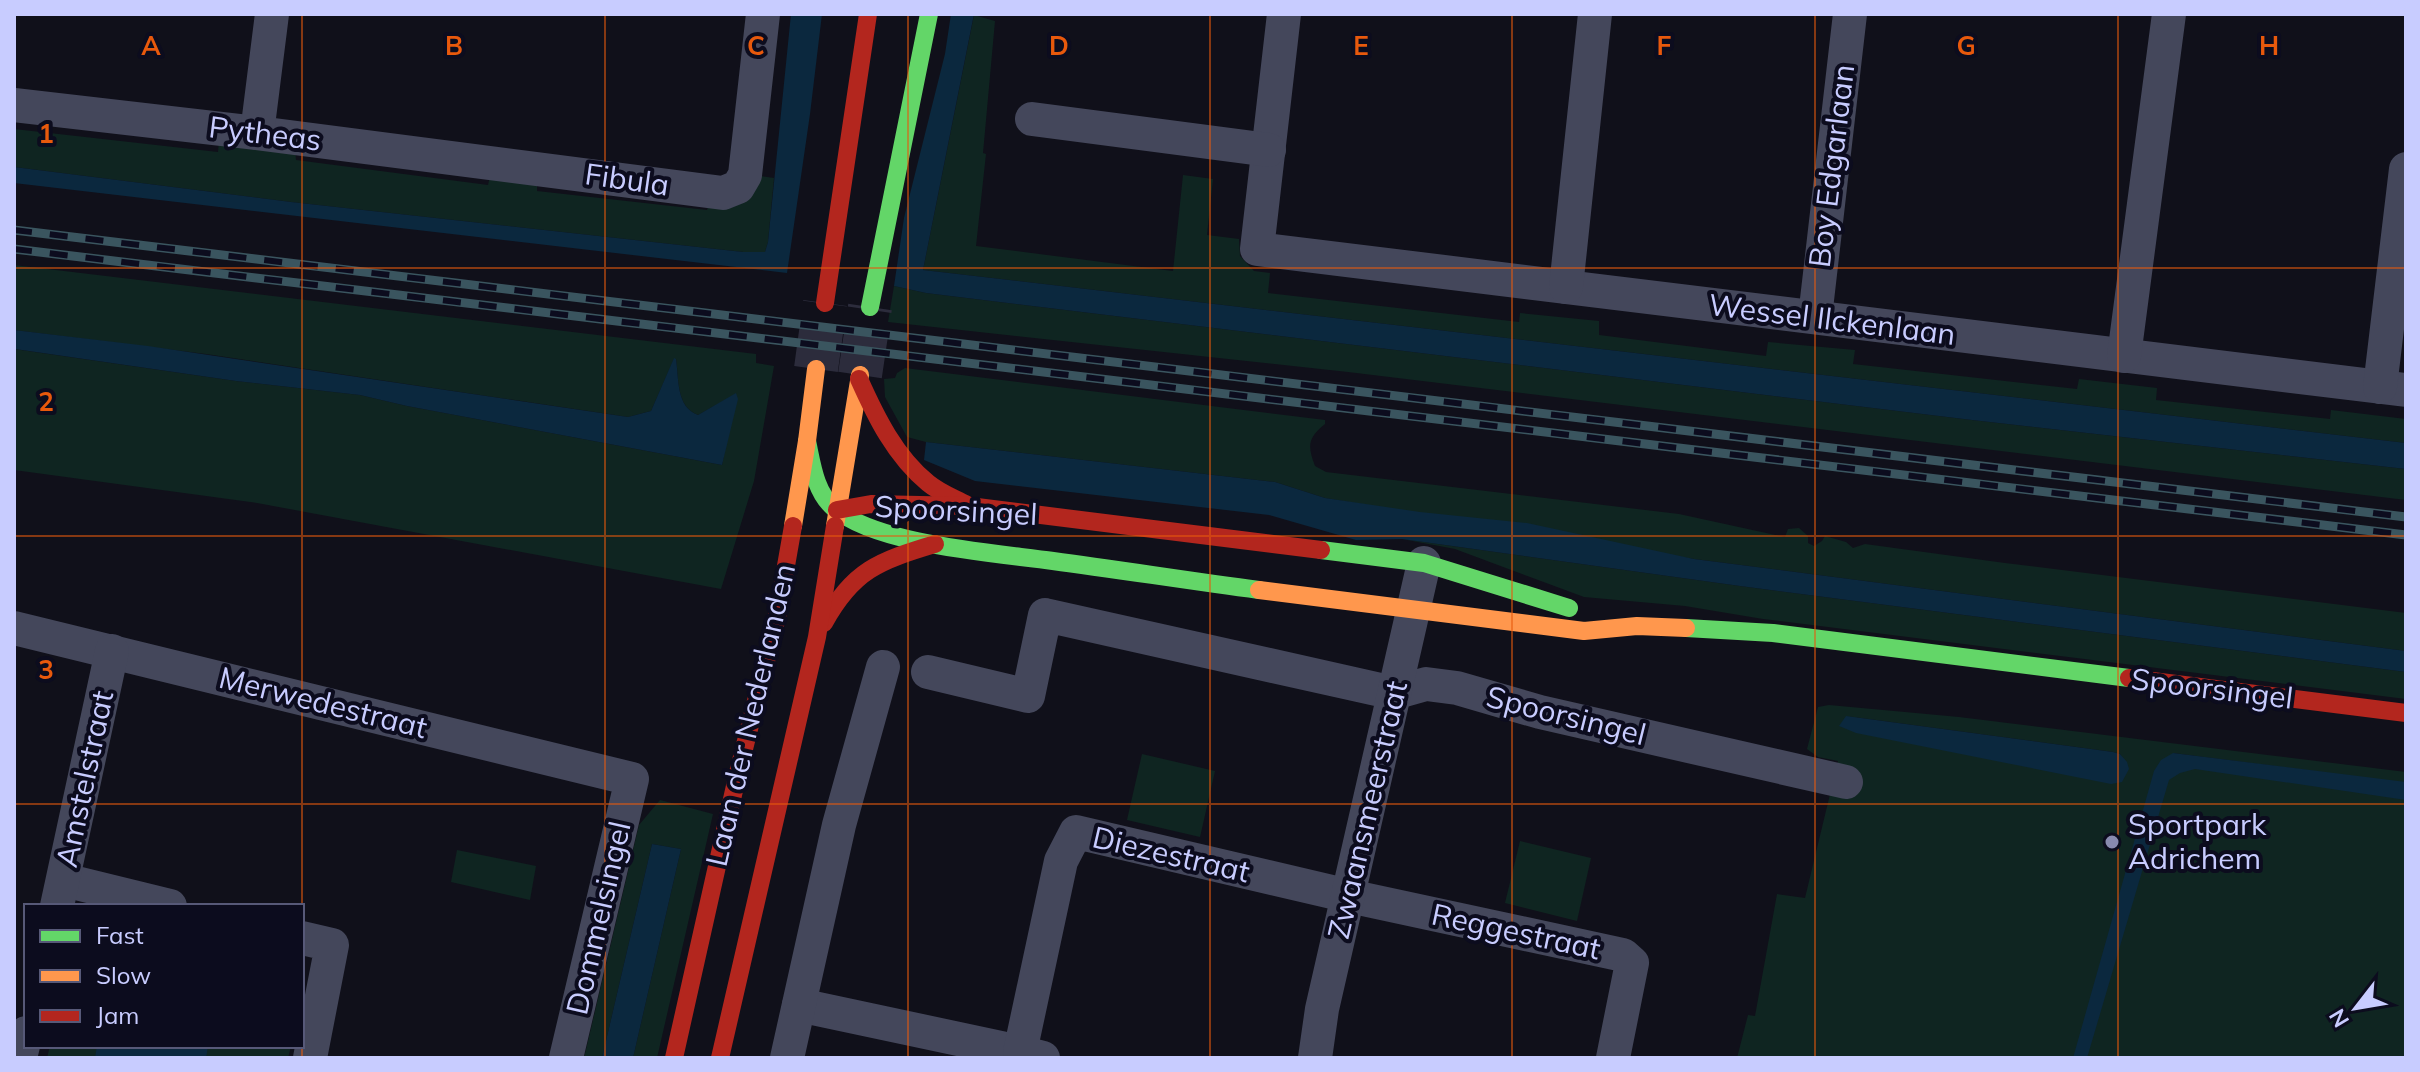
<svg xmlns="http://www.w3.org/2000/svg" width="2420" height="1072" viewBox="0 0 2420 1072" font-family="Mulish,sans-serif">
	<style>
		.green { fill: #0f2521; fill-rule: evenodd }
		.water { fill: #0b283e }
		.lines { fill: none; stroke-linecap: round; stroke-linejoin: round }
		.secondary-tunnel { stroke: #2c2c3c; stroke-width: 44; stroke-dasharray: 44 22; stroke-linecap: butt }
		.street { stroke: #44475b; stroke-width: 34 }
		.fast { stroke: #63d668; stroke-width: 18 }
		.slow { stroke: #ff974d; stroke-width: 18 }
		.jam { stroke: #b3261e; stroke-width: 18 }
		.rail-casing { stroke: #3a555f; stroke-width: 9 }
		.rail { stroke: #0c0c1e; stroke-width: 6; stroke-dasharray: 18; stroke-linecap: butt }
		.grid { fill: none; stroke: #e8590c; stroke-width: 2; stroke-opacity: 0.55 }
		.poi-dot { fill: #888aaf; stroke: #0c0c1e; stroke-width: 3 }
		.labels { text-anchor: middle; stroke-width: 8; stroke-linejoin: round; paint-order: stroke }
		.street-label { font-size: 30px; fill: #c8ccff; stroke: #0c0c1e }
		.poi-label { font-size: 30px; fill: #c8ccff; stroke: #0c0c1e; text-anchor: start }
		.grid-label { font-size: 26px; text-anchor: middle; font-weight: bold; fill: #e8590c; stroke: #0c0c1e; stroke-width: 8; stroke-linejoin: round; paint-order: stroke }
	</style>
	<rect width="100%" height="100%" fill="#10101a"/>
	<g class="green">
		<path d="M 974,15 L 995,21 L 983,153 L 986,154 L 976,246 L 1173,271 L 1183,175 L 1213,179 L 1207,235 L 1239,239 L 1240,256 L 1254,271 L 1270,273 L 1268,293 L 1519,322 L 1520,313 L 1599,321 L 1599,335 L 1766,356 L 1768,342 L 1855,350 L 1853,364 L 2077,389 L 2079,379 L 2157,388 L 2156,400 L 2330,419 L 2331,410 L 2406,419 L 2406,443 L 923,270 Z"/>
		<path d="M 14,129 L 218,152 L 219,141 L 295,150 L 296,160 L 488,185 L 490,176 L 537,183 L 537,191 L 707,210 L 710,200 L 761,176 L 774,178 L 768,242 L 765,252 L 743,252 L 291,202 L 14,167 Z"/>
		<path d="M 14,265 L 756,354 L 756,363 L 774,366 L 754,481 L 721,589 L 257,503 L 14,470 L 14,349 L 236,381 L 360,395 L 407,406 L 722,465 L 736,394 L 698,415 C 676,407 679,379 676,359 L 674,359 L 651,411 L 628,417 L 206,354 L 14,330 Z"/>
		<path d="M 894,286 L 926,293 L 1972,420 L 2406,469 L 2406,500 L 1348,372 L 888,322 Z"/>
		<path d="M 905,368 L 1325,420 L 1325,424 C 1308,438 1307,445 1315,466 L 1326,472 L 1679,514 L 1785,537 L 1788,529 L 1799,528 L 1808,536 L 1808,543 L 1814,546 L 1822,541 L 1825,536 L 1846,542 L 1853,548 L 1865,544 L 2005,563 L 2406,613 L 2406,651 L 1694,559 L 1325,498 L 1275,482 L 926,442 L 907,437 L 885,397 L 884,379 L 895,378 L 897,373 Z"/>
		<path d="M 1402,539 L 1740,586 L 2406,672 L 2406,699 L 1763,619 L 1685,606 L 1584,597 L 1455,549 Z"/>
		<path d="M 1829,705 L 1959,717 L 2406,772 L 2406,783 L 2173,753 L 2179,762 L 2406,790 L 2406,1058 L 1737,1058 L 1748,1015 L 1755,1016 L 1777,894 L 1805,898 L 1838,761 L 1818,757 L 1807,749 L 1818,707 ZM 1846,716 L 2113,752 L 2120,754 L 2127,764 Z"/>
		<path d="M 1142,754 L 1215,771 L 1200,837 L 1127,820 Z"/>
		<path d="M 660,800 L 713,814 L 657,1058 L 633,1058 L 681,849 L 652,844 L 602,1058 L 584,1058 L 639,825 Z"/>
		<path d="M 1520,841 L 1591,858 L 1577,921 L 1505,903 Z"/>
		<path d="M 457,850 L 536,866 L 530,900 L 451,882 Z"/>
		<path d="M 50,1046 L 291,1046 L 288,1058 L 47,1058 Z"/>
	</g>
	<g class="water">
		<path d="M 791,14 L 822,14 L 810,114 L 787,273 L 14,183 L 14,167 L 291,202 L 743,252 L 765,252 L 768,242 Z"/>
		<path d="M 951,14 L 974,14 L 923,270 L 2406,443 L 2406,469 L 1972,420 L 926,293 L 894,286 L 904,218 L 945,54 Z"/>
		<path d="M 14,330 L 148,346 L 628,417 L 651,411 L 674,358 L 676,359 C 679,379 676,407 698,415 L 736,393 L 738,399 L 722,465 L 407,406 L 360,395 L 236,381 L 15,349 Z"/>
		<path d="M 926,442 L 1275,482 L 1325,498 L 1420,512 L 1527,523 L 1694,559 L 2406,651 L 2406,672 L 1740,586 L 1402,539 L 1356,540 L 1269,515 L 975,481 L 924,460 Z"/>
		<path d="M 1846,716 L 2113,752 L 2120,754 L 2127,762 L 2129,769 L 2122,782 L 2111,784 L 1856,733 L 1839,726 Z"/>
		<path d="M 2173,753 L 2406,782 L 2406,800 L 2195,769 L 2180,773 L 2169,780 L 2087,1058 L 2073,1058 L 2154,771 L 2161,760 Z"/>
		<path d="M 652,844 L 681,849 L 633,1058 L 602,1058 Z"/>
		<path d="M 97,1046 L 208,1046 L 206,1058 L 95,1058 Z"/>
	</g>
	<g class="lines">
		<g class="secondary-tunnel">
			<path d="M 816,369 L 825,303"/>
			<path d="M 860,375 L 870,307"/>
		</g>
		<g class="street">
			<path d="M 1284,14 L 1257,249 L 2406,390"/>
			<path d="M 14,105 L 257,133 L 723,193 L 738,187 L 745,175 L 763,14"/>
			<path d="M 1032,119 L 1269,150"/>
			<path d="M 257,133 L 272,14"/>
			<path d="M 1566,287 L 1595,14"/>
			<path d="M 1815,317 L 1850,14"/>
			<path d="M 2124,356 L 2169,14"/>
			<path d="M 2380,387 L 2406,169"/>
			<path d="M 14,628 L 632,779 L 566,1058"/>
			<path d="M 928,672 L 1028,696 L 1045,615 L 1394,693 L 1426,684 L 1457,688 L 1540,712 L 1846,782"/>
			<path d="M 64,880 L 170,906"/>
			<path d="M 57,906 L 112,651"/>
			<path d="M 302,938 L 332,945 L 310,1058"/>
			<path d="M 799,1005 L 1020,1052"/>
			<path d="M 20,1058 L 26,1033"/>
			<path d="M 787,1058 L 839,825 L 883,667"/>
			<path d="M 1043,1058 L 1020,1052 L 1061,861 L 1076,832 L 1349,896 L 1623,955 L 1632,963 L 1613,1058"/>
			<path d="M 1315,1058 L 1322,1009 L 1424,563"/>
		</g>
		<g class="fast">
			<path d="M 870,307 L 929,14"/>
			<path d="M 807,441 C 812,464 815,492 834,508 C 877,545 996,553 1053,561 C 1121,570 1190,581 1259,590"/>
			<path d="M 1321,550 L 1424,563 L 1569,608"/>
			<path d="M 1686,628 L 1773,633 L 2129,678"/>
		</g>
		<g class="slow">
			<path d="M 793,526 L 807,441 L 816,369"/>
			<path d="M 835,526 L 860,375"/>
			<path d="M 1259,590 L 1584,631 L 1637,626 L 1686,628"/>
		</g>
		<g class="jam">
			<path d="M 825,303 L 868,14"/>
			<path d="M 859,379 C 876,417 895,456 928,483 C 940,493 954,498 967,505"/>
			<path d="M 837,510 L 871,504 L 969,506 L 1321,550"/>
			<path d="M 824,623 C 853,570 879,561 935,544"/>
			<path d="M 2129,678 L 2406,713"/>
			<path d="M 674,1058 L 737,777 L 777,617 L 793,526"/>
			<path d="M 720,1058 L 817,637 L 835,526"/>
		</g>
		<g class="rail-casing">
			<g id="rail">
				<path d="M 14,230 L 2406,517"/>
				<path d="M 14,249 L 2406,535"/>
			</g>
		</g>
		<use href="#rail" class="rail"/>
	</g>
	<path class="grid" d="M 302,14 L 302,1058M 605,14 L 605,1058M 908,14 L 908,1058M 1210,14 L 1210,1058M 1512,14 L 1512,1058M 1815,14 L 1815,1058M 2118,14 L 2118,1058M 14,268 L 2406,268M 14,536 L 2406,536M 14,804 L 2406,804"/>
	<circle class="poi-dot" cx="2112" cy="842" r="8"/>
	<g class="labels">
		<g class="street-label">
			<text transform="translate(265 134) rotate(7)" y="10">Pytheas</text>
			<text transform="translate(1832 166) rotate(-83)" y="10">Boy Edgarlaan</text>
			<text transform="translate(627 180) rotate(8)" y="10">Fibula</text>
			<text transform="translate(1832 320) rotate(7)" y="10">Wessel Ilckenlaan</text>
			<text transform="translate(956 511) rotate(3)" y="10">Spoorsingel</text>
			<text transform="translate(2212 689) rotate(7)" y="10">Spoorsingel</text>
			<text transform="translate(323 703) rotate(14)" y="10">Merwedestraat</text>
			<text transform="translate(751 715) rotate(-77)" y="10">Laan der Nederlanden</text>
			<text transform="translate(1566 716) rotate(14)" y="10">Spoorsingel</text>
			<text transform="translate(85 779) rotate(-78)" y="10">Amstelstraat</text>
			<text transform="translate(1368 810) rotate(-77)" y="10">Zwaansmeerstraat</text>
			<text transform="translate(1171 855) rotate(13)" y="10">Diezestraat</text>
			<text transform="translate(599 918) rotate(-77)" y="10">Dommelsingel</text>
			<text transform="translate(1516 932) rotate(12)" y="10">Reggestraat</text>
		</g>
		<g class="poi-label">
			<text x="2128" y="835">Sportpark<tspan x="2128" dy="34">Adrichem</tspan></text>
		</g>
	</g>
	<g class="grid-label">
		<text x="151" y="55">A</text>
		<text x="454" y="55">B</text>
		<text x="756" y="55">C</text>
		<text x="1059" y="55">D</text>
		<text x="1361" y="55">E</text>
		<text x="1664" y="55">F</text>
		<text x="1966" y="55">G</text>
		<text x="2269" y="55">H</text>
		<text x="46" y="143">1</text>
		<text x="46" y="411">2</text>
		<text x="46" y="679">3</text>
	</g>
	<rect width="2420" height="1072" fill="none" stroke="#c8ccff" stroke-width="32"/>
	<rect x="24" y="904" width="280" height="144" fill="#0c0c1e" stroke="#575978" stroke-width="2"/>
	<rect x="40" y="930" width="40" height="12" fill="#63d668" stroke="#575978" stroke-width="2"/>
	<text x="96" y="944" font-size="24" fill="#c8ccff">Fast</text>
	<rect x="40" y="970" width="40" height="12" fill="#ff974d" stroke="#575978" stroke-width="2"/>
	<text x="96" y="984" font-size="24" fill="#c8ccff">Slow</text>
	<rect x="40" y="1010" width="40" height="12" fill="#b3261e" stroke="#575978" stroke-width="2"/>
	<text x="96" y="1024" font-size="24" fill="#c8ccff">Jam</text>
	<g transform="translate(2356 1008) rotate(239)" stroke="#0c0c1e" stroke-width="6" paint-order="stroke">
	<path d="M0-6L14 30L0 20L-14 30Z" fill="#c8ccff"/>
	<text y="-12" font-size="22" font-weight="bold" text-anchor="middle" fill="#c8ccff">N</text>
	</g>
</svg>
